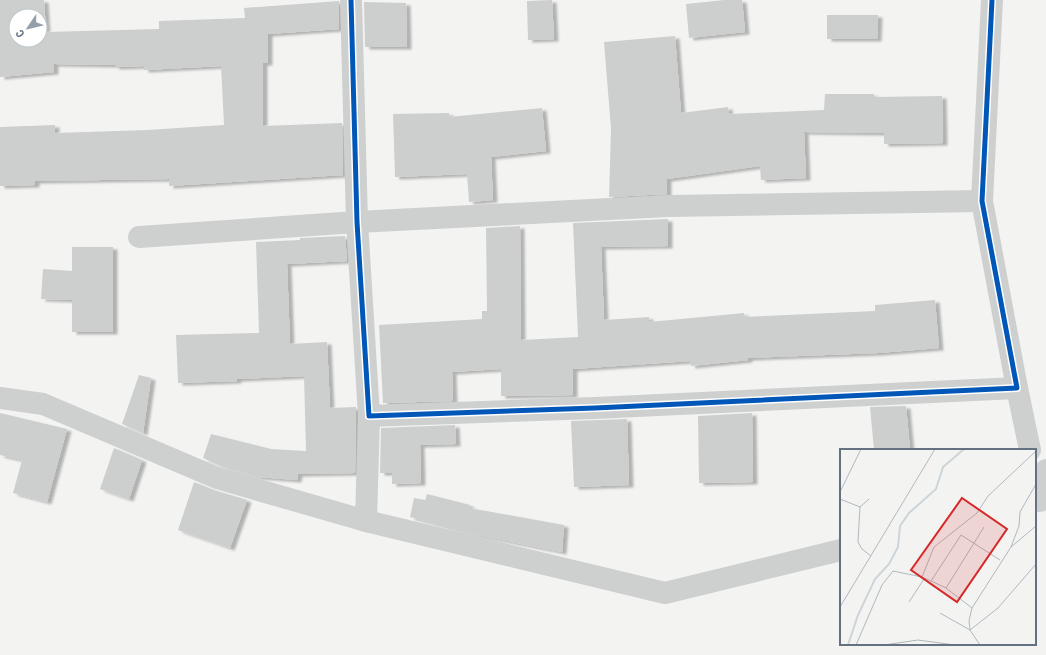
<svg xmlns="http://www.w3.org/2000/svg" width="1046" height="655" viewBox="0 0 1046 655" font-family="'Roboto Condensed',sans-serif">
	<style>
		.building { fill: #cdcfcf; fill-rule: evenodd; filter: url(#shadow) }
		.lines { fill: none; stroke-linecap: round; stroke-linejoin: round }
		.minor { stroke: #cecfcf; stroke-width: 22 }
		.cycleway-casing { stroke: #fff; stroke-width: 8 }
		.cycleway { stroke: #0057b8; stroke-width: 5 }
		.inset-river { fill: none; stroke: #cdd4d8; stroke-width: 2 }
		.inset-road { fill: none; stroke: #b0b8be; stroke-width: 1 }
		.view { fill: #d62828; fill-opacity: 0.15; stroke: #d62828; stroke-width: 2 }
		.inset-edge { fill: none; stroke: #637182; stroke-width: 2 }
	</style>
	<defs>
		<filter id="shadow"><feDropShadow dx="4.5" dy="2.5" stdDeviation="1" flood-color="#0004"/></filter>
	</defs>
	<rect width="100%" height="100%" fill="#f3f4f2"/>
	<g class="building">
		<path d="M 0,0 L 44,0 L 46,32 L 159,29 L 159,21 L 245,18 L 244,8 L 339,1 L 339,29 L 268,34 L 268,63 L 263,63 L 263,126 L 342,123 L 343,175 L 169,186 L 169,179 L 35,181 L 35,185 L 0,186 L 0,127 L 55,125 L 55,133 L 147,130 L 224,125 L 221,66 L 144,70 L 144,66 L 115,67 L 115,65 L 54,64 L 54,72 L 0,77 ZM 16,16 L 40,16 L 40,40 L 16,40 Z"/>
		<path d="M 552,0 L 554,39 L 528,40 L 527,1 Z"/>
		<path d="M 724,0 L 742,0 L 745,32 L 689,38 L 686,4 Z"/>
		<path d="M 364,2 L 406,3 L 407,47 L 365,47 Z"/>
		<path d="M 827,15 L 878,15 L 877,39 L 827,39 Z"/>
		<path d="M 675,36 L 681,113 L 728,107 L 729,114 L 824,110 L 825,94 L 874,94 L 874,97 L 942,96 L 943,143 L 884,144 L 884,133 L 804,132 L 806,178 L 761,180 L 760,166 L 667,179 L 667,194 L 609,197 L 611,129 L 604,42 Z"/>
		<path d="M 542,108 L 546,151 L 491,157 L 493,200 L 469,202 L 467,174 L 395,177 L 393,114 L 449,113 L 449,117 Z"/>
		<path d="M 668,219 L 668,246 L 601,247 L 604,320 L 649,317 L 649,322 L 744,313 L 744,317 L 875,311 L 875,305 L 935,300 L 939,348 L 878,353 L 748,358 L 748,360 L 691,366 L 690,361 L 573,369 L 573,395 L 501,396 L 501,369 L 452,372 L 453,401 L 383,403 L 379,325 L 482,319 L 482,311 L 487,311 L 486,228 L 520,226 L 521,340 L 578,337 L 573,223 Z"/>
		<path d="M 345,236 L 347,261 L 287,264 L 290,344 L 327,342 L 330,408 L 356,407 L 355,473 L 298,474 L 297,480 L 258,477 L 221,466 L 203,458 L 211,434 L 271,449 L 306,451 L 304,376 L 237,379 L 237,381 L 178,383 L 176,335 L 259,333 L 256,242 L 300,240 L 300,238 Z"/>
		<path d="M 72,247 L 113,247 L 113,332 L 72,332 L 72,300 L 41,299 L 43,269 L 72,271 Z"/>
		<path d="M 139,375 L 151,378 L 143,433 L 122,424 Z"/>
		<path d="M 906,406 L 910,450 L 874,450 L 870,407 Z"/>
		<path d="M 0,413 L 67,429 L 47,502 L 13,493 L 22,460 L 0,455 Z"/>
		<path d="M 752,413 L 753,482 L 699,483 L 698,416 Z"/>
		<path d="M 627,419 L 629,485 L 574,487 L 571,421 Z"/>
		<path d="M 455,425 L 456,444 L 420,445 L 421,483 L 392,484 L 392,473 L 380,473 L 381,428 Z"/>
		<path d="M 114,448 L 142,460 L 129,499 L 100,489 Z"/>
		<path d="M 194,482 L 214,490 L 247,500 L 230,548 L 178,530 Z"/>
		<path d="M 427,494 L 470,505 L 469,508 L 564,525 L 562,552 L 477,535 L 410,517 L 414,498 L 425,500 Z"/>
	</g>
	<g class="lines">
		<g class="minor">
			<path d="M 351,0 L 357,222 L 369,416 L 595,408 L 1017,388 L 982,201 L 992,0"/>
			<path d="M 139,237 L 357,222 L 668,206 L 982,201"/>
			<path d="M 1017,388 L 1030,450"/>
			<path d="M 0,398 L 43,404 L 217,478 L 366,521 L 665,593 L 841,550"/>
			<path d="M 1040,501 L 1046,470"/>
			<path d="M 366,521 L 369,416"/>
		</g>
		<g class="cycleway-casing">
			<path id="cycleway" d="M 351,0 L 357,222 L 369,416 L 595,408 L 1017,388 L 982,201 L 992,0"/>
		</g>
		<use href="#cycleway" class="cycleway"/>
	</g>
	<g transform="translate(840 449)">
		<rect width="196" height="196" fill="#f3f4f2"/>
		<path class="inset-river" d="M 8,196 L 18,166 L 35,130 L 49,115 L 58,98 L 60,77 L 69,64 L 96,40 L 103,18 L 124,0"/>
		<path class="inset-road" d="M 0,43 L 21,0M 0,50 L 20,58 L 18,93 L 22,100 L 31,107M 20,58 L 29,50M 171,98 L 196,77M 106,139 L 144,78M 69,153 L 84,130 L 82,128 L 91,132M 0,158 L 95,0M 132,159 L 106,139 L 91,132 L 121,86 L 160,111M 100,164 L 130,181 L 158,159 L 196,115M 16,196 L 42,136 L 53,122 L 82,128 L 94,98 L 137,64 L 148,47 L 196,2M 44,196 L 78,191 L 115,196M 140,196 L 130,181 L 129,172 L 132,159 L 171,98 L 179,77 L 180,63 L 196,35"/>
		<path class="view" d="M 122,49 L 167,80 L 117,153 L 71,121 Z"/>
		<rect width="196" height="196" class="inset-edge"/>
	</g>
	<g transform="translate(28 28) rotate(235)"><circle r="19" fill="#ffffff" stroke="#c1c6cd"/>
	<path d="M0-3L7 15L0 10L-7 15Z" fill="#959fa9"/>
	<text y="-6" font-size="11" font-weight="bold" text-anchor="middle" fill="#637182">С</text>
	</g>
</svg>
